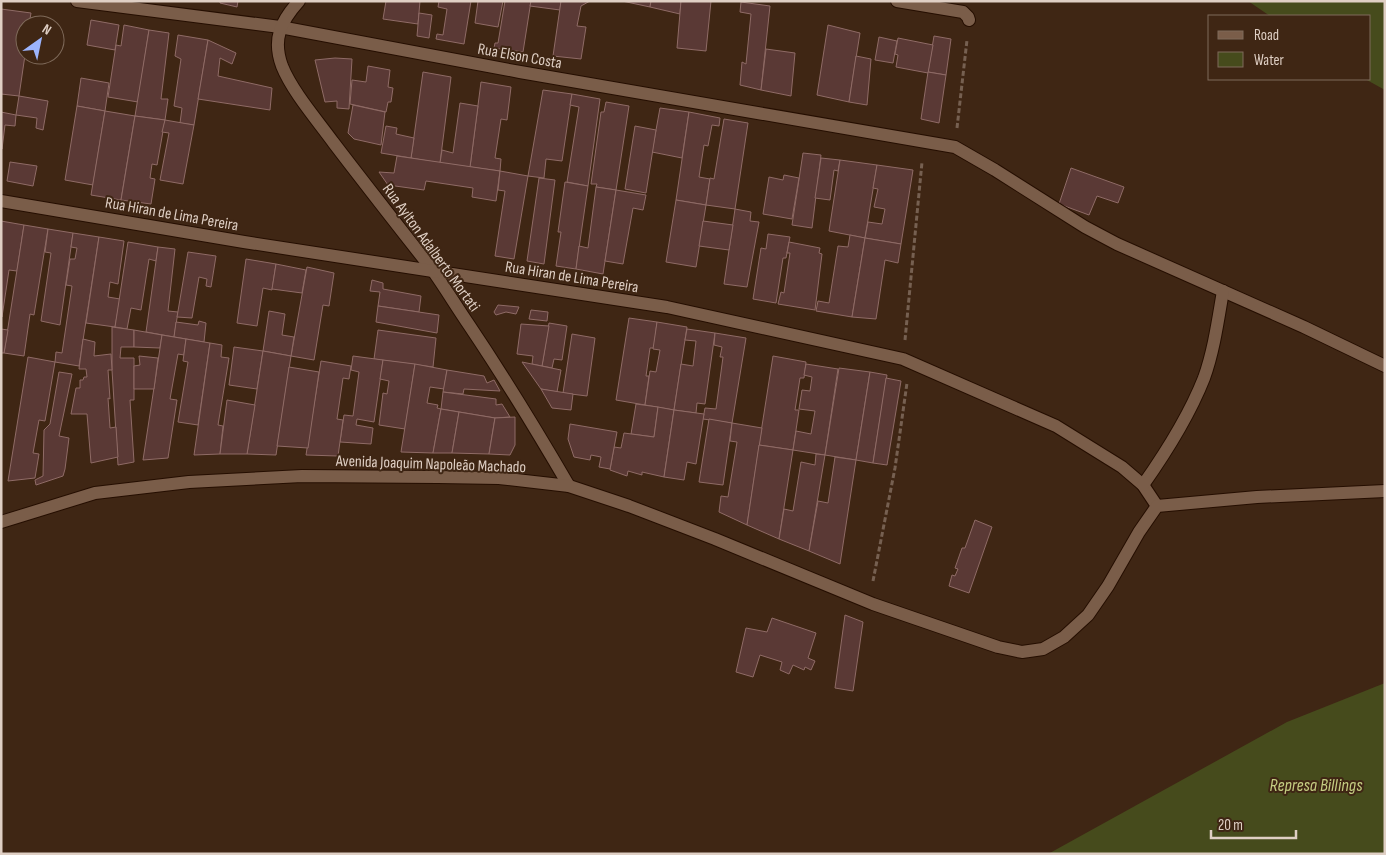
<svg xmlns="http://www.w3.org/2000/svg" width="1386" height="855" viewBox="0 0 1386 855" font-family="'Sofia Sans Condensed',sans-serif">
	<style>
		.water { fill: #464b1c }
		.building { fill: #5a3935; stroke: #8f6b66 }
		.lines { fill: none; stroke-linecap: round; stroke-linejoin: round }
		.street-casing { stroke: #250e00; stroke-width: 14 }
		.path { stroke: #766051; stroke-width: 3; stroke-dasharray: 5 2.5; stroke-linecap: butt }
		.street { stroke: #7a5d49; stroke-width: 12 }
		.labels { text-anchor: middle; stroke-width: 4; stroke-linejoin: round; paint-order: stroke }
		.street-label { font-size: 16px; fill: #dfcfc4; stroke: #3f2614 }
		.water-label { font-size: 18px; font-style: italic; fill: #c4cd82; stroke: #3f2614 }
	</style>
	<rect width="100%" height="100%" fill="#3f2614"/>
	<g class="water">
		<path d="M 1248,1 L 1385,1 L 1385,90 L 1365,79 L 1370,79 L 1370,16 L 1270,16 Z"/>
		<path d="M 1385,683 L 1385,854 L 1048,854 L 1287,722 Z"/>
	</g>
	<g class="building">
		<path d="M 220,1 L 238,1 L 237,7 L 220,3 Z"/>
		<path d="M 386,1 L 420,1 L 418,24 L 383,19 Z"/>
		<path d="M 439,1 L 471,1 L 464,44 L 436,39 L 437,34 L 443,35 L 447,9 L 438,7 Z"/>
		<path d="M 478,1 L 503,1 L 498,27 L 475,23 Z"/>
		<path d="M 505,1 L 531,1 L 523,52 L 494,48 L 495,43 L 498,43 Z"/>
		<path d="M 531,1 L 561,1 L 560,10 L 530,6 Z"/>
		<path d="M 561,1 L 590,1 L 581,6 L 577,26 L 586,27 L 581,59 L 553,56 Z"/>
		<path d="M 622,1 L 651,1 L 650,7 Z"/>
		<path d="M 651,1 L 681,1 L 680,14 L 650,7 Z"/>
		<path d="M 681,1 L 711,1 L 706,51 L 677,48 Z"/>
		<path d="M 741,2 L 770,6 L 761,90 L 740,85 L 742,62 L 746,64 L 751,14 L 740,12 Z"/>
		<path d="M 1,9 L 31,13 L 29,25 L 25,25 L 25,55 L 19,96 L 1,94 Z"/>
		<path d="M 419,13 L 432,15 L 429,38 L 417,36 Z"/>
		<path d="M 91,20 L 119,25 L 115,50 L 87,45 Z"/>
		<path d="M 124,25 L 149,30 L 138,102 L 108,97 L 116,45 L 121,46 Z"/>
		<path d="M 828,25 L 860,33 L 849,102 L 817,95 Z"/>
		<path d="M 149,30 L 169,33 L 161,99 L 168,99 L 165,120 L 135,116 Z"/>
		<path d="M 178,35 L 208,40 L 194,125 L 180,123 L 182,108 L 174,106 L 181,59 L 175,56 Z"/>
		<path d="M 934,36 L 951,39 L 946,75 L 928,72 Z"/>
		<path d="M 879,37 L 897,41 L 893,63 L 875,60 Z"/>
		<path d="M 898,38 L 933,45 L 928,73 L 896,67 L 898,55 L 895,54 Z"/>
		<path d="M 208,40 L 236,53 L 232,64 L 220,58 L 218,76 L 272,88 L 270,110 L 198,99 Z"/>
		<path d="M 766,49 L 795,53 L 791,96 L 761,90 Z"/>
		<path d="M 856,56 L 871,59 L 867,105 L 849,102 Z"/>
		<path d="M 335,58 L 352,59 L 349,109 L 337,108 L 337,101 L 325,102 L 315,60 Z"/>
		<path d="M 368,66 L 390,70 L 388,87 L 393,88 L 391,102 L 388,102 L 386,112 L 350,104 L 352,80 L 366,82 Z"/>
		<path d="M 423,72 L 451,77 L 440,163 L 411,158 Z"/>
		<path d="M 928,72 L 946,75 L 939,123 L 921,119 Z"/>
		<path d="M 81,78 L 109,83 L 105,111 L 77,106 Z"/>
		<path d="M 481,82 L 511,87 L 507,120 L 501,119 L 495,158 L 501,159 L 500,171 L 470,167 Z"/>
		<path d="M 543,90 L 572,94 L 562,161 L 546,159 L 544,178 L 528,176 Z"/>
		<path d="M 572,94 L 600,99 L 588,186 L 567,182 L 579,107 L 570,105 Z"/>
		<path d="M 19,96 L 48,101 L 43,130 L 36,128 L 37,118 L 16,115 Z"/>
		<path d="M 606,102 L 629,106 L 616,190 L 596,187 L 597,184 L 591,184 L 601,112 L 604,112 Z"/>
		<path d="M 460,103 L 478,106 L 470,167 L 440,163 L 442,150 L 453,153 Z"/>
		<path d="M 353,105 L 385,112 L 381,145 L 354,139 L 348,133 Z"/>
		<path d="M 77,106 L 105,111 L 93,185 L 65,180 Z"/>
		<path d="M 660,108 L 689,112 L 682,158 L 652,152 Z"/>
		<path d="M 105,111 L 135,116 L 121,200 L 91,195 Z"/>
		<path d="M 1,112 L 16,115 L 15,126 L 5,125 L 2,149 Z"/>
		<path d="M 689,112 L 720,118 L 719,126 L 712,125 L 708,146 L 704,145 L 699,177 L 710,179 L 706,205 L 676,200 Z"/>
		<path d="M 135,116 L 165,120 L 157,165 L 152,164 L 150,178 L 155,179 L 151,204 L 121,200 Z"/>
		<path d="M 724,119 L 748,123 L 735,209 L 706,205 L 710,178 L 714,179 Z"/>
		<path d="M 165,120 L 194,125 L 183,184 L 160,180 L 169,133 L 162,132 Z"/>
		<path d="M 386,126 L 397,128 L 396,134 L 414,138 L 411,158 L 381,153 Z"/>
		<path d="M 635,126 L 656,130 L 646,193 L 625,189 Z"/>
		<path d="M 803,153 L 821,155 L 812,228 L 792,225 Z"/>
		<path d="M 397,156 L 500,171 L 496,201 L 472,197 L 473,188 L 426,181 L 424,190 L 388,185 L 379,172 L 394,173 Z"/>
		<path d="M 821,158 L 840,160 L 838,171 L 834,170 L 830,200 L 815,198 Z"/>
		<path d="M 840,160 L 877,165 L 865,238 L 829,231 Z"/>
		<path d="M 10,162 L 37,166 L 33,186 L 7,181 Z"/>
		<path d="M 877,165 L 913,170 L 901,244 L 865,238 L 868,222 L 882,224 L 885,209 L 874,207 L 878,189 L 873,188 Z"/>
		<path d="M 1071,168 L 1124,187 L 1118,203 L 1097,196 L 1089,215 L 1059,204 Z"/>
		<path d="M 500,171 L 528,176 L 514,259 L 495,256 L 505,191 L 498,190 Z"/>
		<path d="M 784,175 L 799,178 L 792,219 L 763,214 L 769,177 L 783,180 Z"/>
		<path d="M 539,178 L 555,180 L 544,264 L 527,261 Z"/>
		<path d="M 565,182 L 588,186 L 576,269 L 556,266 L 561,232 L 558,232 Z"/>
		<path d="M 596,187 L 616,190 L 603,274 L 576,269 L 579,246 L 588,248 Z"/>
		<path d="M 616,190 L 646,195 L 643,210 L 633,208 L 623,264 L 605,261 Z"/>
		<path d="M 676,200 L 706,205 L 696,267 L 666,262 Z"/>
		<path d="M 735,209 L 751,212 L 750,221 L 759,222 L 747,287 L 724,284 Z"/>
		<path d="M 1,221 L 24,225 L 17,271 L 9,270 L 2,317 Z"/>
		<path d="M 703,221 L 733,225 L 729,250 L 699,246 Z"/>
		<path d="M 24,225 L 48,229 L 34,315 L 30,314 L 24,356 L 4,353 Z"/>
		<path d="M 48,229 L 73,233 L 60,325 L 41,321 L 51,253 L 45,252 Z"/>
		<path d="M 73,233 L 99,237 L 79,366 L 55,362 L 56,352 L 62,353 L 72,286 L 66,285 L 70,259 L 75,259 L 77,248 L 71,247 Z"/>
		<path d="M 768,234 L 790,237 L 786,258 L 783,258 L 776,303 L 753,299 L 761,248 L 766,249 Z"/>
		<path d="M 850,235 L 865,238 L 852,317 L 816,311 L 818,301 L 829,303 L 838,246 L 848,247 Z"/>
		<path d="M 99,237 L 124,241 L 118,284 L 110,282 L 108,297 L 120,299 L 115,327 L 86,323 Z"/>
		<path d="M 865,238 L 901,244 L 898,263 L 885,260 L 876,319 L 852,317 Z"/>
		<path d="M 128,242 L 158,247 L 156,261 L 149,259 L 141,310 L 131,308 L 127,329 L 115,327 Z"/>
		<path d="M 789,242 L 820,248 L 819,253 L 822,254 L 815,310 L 778,304 L 781,292 L 784,293 L 790,253 L 787,253 Z"/>
		<path d="M 158,247 L 175,249 L 168,311 L 178,312 L 174,337 L 146,332 Z"/>
		<path d="M 188,252 L 216,256 L 211,287 L 206,286 L 207,279 L 199,277 L 192,318 L 177,317 Z"/>
		<path d="M 246,259 L 276,264 L 272,290 L 263,288 L 257,326 L 237,323 Z"/>
		<path d="M 276,264 L 306,270 L 302,293 L 272,289 Z"/>
		<path d="M 307,267 L 334,273 L 329,306 L 323,305 L 314,360 L 291,356 Z"/>
		<path d="M 372,280 L 383,283 L 383,289 L 421,296 L 419,312 L 378,306 L 380,292 L 370,291 Z"/>
		<path d="M 498,305 L 519,307 L 516,314 L 506,312 L 496,315 L 494,312 Z"/>
		<path d="M 378,306 L 439,315 L 437,333 L 376,322 Z"/>
		<path d="M 531,310 L 548,312 L 547,321 L 529,319 Z"/>
		<path d="M 269,311 L 285,314 L 282,335 L 294,337 L 291,356 L 263,351 Z"/>
		<path d="M 629,318 L 657,322 L 654,348 L 650,348 L 646,376 L 649,376 L 645,405 L 616,400 Z"/>
		<path d="M 199,321 L 206,323 L 204,342 L 174,337 L 176,322 L 198,325 Z"/>
		<path d="M 657,322 L 687,327 L 674,410 L 645,405 L 650,371 L 656,372 L 660,350 L 653,349 Z"/>
		<path d="M 549,323 L 567,326 L 562,360 L 554,359 L 552,368 L 542,366 Z"/>
		<path d="M 521,324 L 549,326 L 542,366 L 532,364 L 533,356 L 517,354 Z"/>
		<path d="M 112,327 L 134,330 L 134,347 L 121,347 L 120,358 L 134,358 L 134,400 L 130,400 L 134,462 L 118,465 L 112,370 Z"/>
		<path d="M 1,329 L 8,330 L 4,353 L 1,353 Z"/>
		<path d="M 687,329 L 715,333 L 705,404 L 697,403 L 696,413 L 674,410 L 681,364 L 693,366 L 696,341 L 685,340 Z"/>
		<path d="M 134,330 L 162,335 L 160,348 L 134,347 Z"/>
		<path d="M 378,330 L 436,338 L 433,367 L 374,359 Z"/>
		<path d="M 715,333 L 746,338 L 732,423 L 703,419 L 705,408 L 716,409 L 723,357 L 720,357 L 722,347 L 714,345 Z"/>
		<path d="M 572,334 L 595,338 L 587,396 L 563,393 Z"/>
		<path d="M 162,335 L 186,339 L 184,355 L 178,354 L 170,399 L 177,400 L 168,458 L 143,460 Z"/>
		<path d="M 83,339 L 95,342 L 94,356 L 111,354 L 112,370 L 108,370 L 110,399 L 108,398 L 110,428 L 116,427 L 118,457 L 91,463 L 87,414 L 71,414 L 76,388 L 80,388 L 80,380 L 83,380 L 84,377 L 87,377 L 86,369 L 79,369 Z"/>
		<path d="M 186,339 L 210,343 L 198,425 L 178,422 L 188,362 L 183,361 Z"/>
		<path d="M 210,343 L 222,345 L 221,357 L 229,358 L 218,425 L 223,426 L 220,454 L 194,455 Z"/>
		<path d="M 234,347 L 263,351 L 257,389 L 229,385 Z"/>
		<path d="M 263,351 L 291,356 L 276,455 L 247,454 Z"/>
		<path d="M 139,356 L 158,358 L 154,389 L 134,389 L 134,366 L 140,365 Z"/>
		<path d="M 353,356 L 383,360 L 374,422 L 357,419 L 356,425 L 373,428 L 371,444 L 340,442 L 344,415 L 353,416 L 359,372 L 351,370 Z"/>
		<path d="M 773,356 L 806,362 L 804,378 L 800,378 L 795,410 L 799,410 L 793,450 L 759,445 Z"/>
		<path d="M 28,357 L 55,362 L 45,421 L 39,420 L 33,453 L 39,454 L 35,478 L 8,481 Z"/>
		<path d="M 383,360 L 415,364 L 405,429 L 379,425 L 383,393 L 387,394 L 389,381 L 380,379 Z"/>
		<path d="M 321,361 L 351,366 L 349,379 L 343,378 L 337,419 L 343,420 L 338,456 L 306,455 Z"/>
		<path d="M 522,362 L 561,370 L 557,392 L 541,389 Z"/>
		<path d="M 415,364 L 447,370 L 444,389 L 430,387 L 427,403 L 438,405 L 437,408 L 441,409 L 433,453 L 401,452 Z"/>
		<path d="M 806,364 L 838,369 L 825,455 L 793,450 L 796,431 L 811,434 L 815,411 L 799,409 L 802,390 L 810,391 L 812,377 L 804,375 Z"/>
		<path d="M 289,367 L 319,372 L 308,448 L 277,446 Z"/>
		<path d="M 839,368 L 870,372 L 856,460 L 825,455 Z"/>
		<path d="M 447,370 L 484,376 L 487,383 L 494,380 L 500,391 L 464,389 L 463,394 L 443,392 Z"/>
		<path d="M 59,372 L 72,374 L 59,436 L 69,438 L 65,469 L 63,476 L 36,485 L 35,480 L 43,476 L 44,430 L 50,424 Z"/>
		<path d="M 870,372 L 887,375 L 873,463 L 856,460 Z"/>
		<path d="M 886,378 L 901,381 L 887,465 L 873,463 Z"/>
		<path d="M 541,389 L 573,394 L 571,410 L 552,408 Z"/>
		<path d="M 443,392 L 496,399 L 496,405 L 502,404 L 510,417 L 495,418 L 441,409 Z"/>
		<path d="M 227,400 L 255,405 L 247,454 L 220,454 Z"/>
		<path d="M 636,404 L 658,407 L 654,437 L 631,434 Z"/>
		<path d="M 658,407 L 674,410 L 664,477 L 642,472 L 642,475 L 628,471 L 627,476 L 610,470 L 614,447 L 621,448 L 624,433 L 654,437 Z"/>
		<path d="M 441,409 L 459,412 L 452,453 L 433,453 Z"/>
		<path d="M 674,410 L 704,414 L 696,464 L 687,462 L 684,480 L 664,477 Z"/>
		<path d="M 459,412 L 495,418 L 489,454 L 452,453 Z"/>
		<path d="M 515,417 L 515,445 L 510,455 L 489,454 L 495,418 Z"/>
		<path d="M 709,419 L 732,423 L 723,485 L 699,482 Z"/>
		<path d="M 732,423 L 762,428 L 747,525 L 719,512 L 721,496 L 728,497 L 737,442 L 730,441 Z"/>
		<path d="M 570,424 L 617,432 L 610,469 L 599,467 L 601,457 L 591,455 L 590,460 L 574,457 L 568,439 Z"/>
		<path d="M 759,445 L 793,450 L 779,539 L 747,525 Z"/>
		<path d="M 816,454 L 825,455 L 809,551 L 779,539 L 784,509 L 793,511 L 801,462 L 815,465 Z"/>
		<path d="M 835,457 L 856,460 L 840,564 L 809,551 L 818,501 L 828,503 Z"/>
		<path d="M 975,520 L 992,527 L 969,593 L 949,586 L 952,575 L 955,576 L 958,569 L 955,568 L 962,548 L 965,548 Z"/>
		<path d="M 845,615 L 863,622 L 853,691 L 835,688 Z"/>
		<path d="M 772,618 L 816,633 L 808,658 L 815,661 L 811,670 L 805,667 L 804,670 L 793,665 L 789,674 L 780,670 L 782,662 L 760,655 L 753,677 L 736,672 L 746,628 L 767,632 Z"/>
	</g>
	<g class="lines">
		<g class="street-casing">
			<g id="street">
				<path d="M 77,1 L 280,27 L 520,72 L 955,147 L 995,170 L 1085,227 L 1117,244 L 1304,327 L 1385,366"/>
				<path d="M 299,1 C 281,21 272,39 282,66 C 292,91 317,120 333,142 C 365,184 398,226 431,268 C 444,286 456,306 469,325 C 504,377 537,431 569,486"/>
				<path d="M 897,1 L 963,12 L 968,17 L 969,20"/>
				<path d="M 1,201 L 244,242 L 667,307 L 903,359 L 1056,426 L 1122,467 L 1143,485 L 1157,506"/>
				<path d="M 1143,485 C 1167,451 1189,416 1204,378 C 1214,350 1218,320 1223,291"/>
				<path d="M 1,522 L 95,493 L 189,482 L 302,476 L 438,477 L 499,478 L 569,486 L 629,506 L 715,539 L 873,604 L 998,647 L 1022,652 L 1043,649 L 1064,637 L 1088,615 L 1108,586 L 1139,532 L 1157,506 L 1257,497 L 1385,491"/>
			</g>
		</g>
		<g class="path">
			<path d="M 957,128 L 967,40"/>
			<path d="M 905,340 L 922,162"/>
			<path d="M 873,581 L 895,468 L 907,383"/>
		</g>
		<use href="#street" class="street"/>
	</g>
	<g class="labels">
		<g class="street-label">
			<text transform="translate(520 55) rotate(10)" y="6">Rua Elson Costa</text>
			<text transform="translate(172 213) rotate(10)" y="6">Rua Hiran de Lima Pereira</text>
			<text transform="translate(432 247) rotate(54)" y="6">Rua Aylton Adalberto Mortati</text>
			<text transform="translate(572 276) rotate(9)" y="6">Rua Hiran de Lima Pereira</text>
			<text transform="translate(431 463) rotate(2)" y="6">Avenida Joaquim Napoleão Machado</text>
		</g>
		<g class="water-label">
			<text x="1316" y="791">Represa Billings</text>
		</g>
	</g>
	<rect width="1386" height="855" fill="none" stroke="#dfcfc4" stroke-width="5"/>
	<rect x="1208" y="15" width="162" height="65" fill="#3f2614" stroke="#7f6a5a"/>
	<rect x="1218" y="31" width="25" height="8" fill="#7a5d49" stroke="#7f6a5a"/>
	<text x="1254" y="40" font-size="15" fill="#dfcfc4">Road</text>
	<rect x="1218" y="52" width="25" height="15" fill="#464b1c" stroke="#7f6a5a"/>
	<text x="1254" y="65" font-size="15" fill="#dfcfc4">Water</text>
	<g transform="translate(40 40) rotate(33)"><circle r="24" fill="#3f2614" stroke="#7f6a5a"/>
	<path d="M0-4L9 19L0 12L-9 19Z" fill="#9cb4fd"/>
	<text y="-8" font-size="14" font-weight="bold" text-anchor="middle" fill="#dfcfc4">N</text>
	</g>
	<path d="M1211 830v8h85v-8" fill="none" stroke="#dfcfc4" stroke-width="2.5"/>
	<text x="1218" y="830" font-size="15" fill="#dfcfc4" stroke="#3f2614" stroke-width="4" paint-order="stroke">20 m</text>
</svg>
